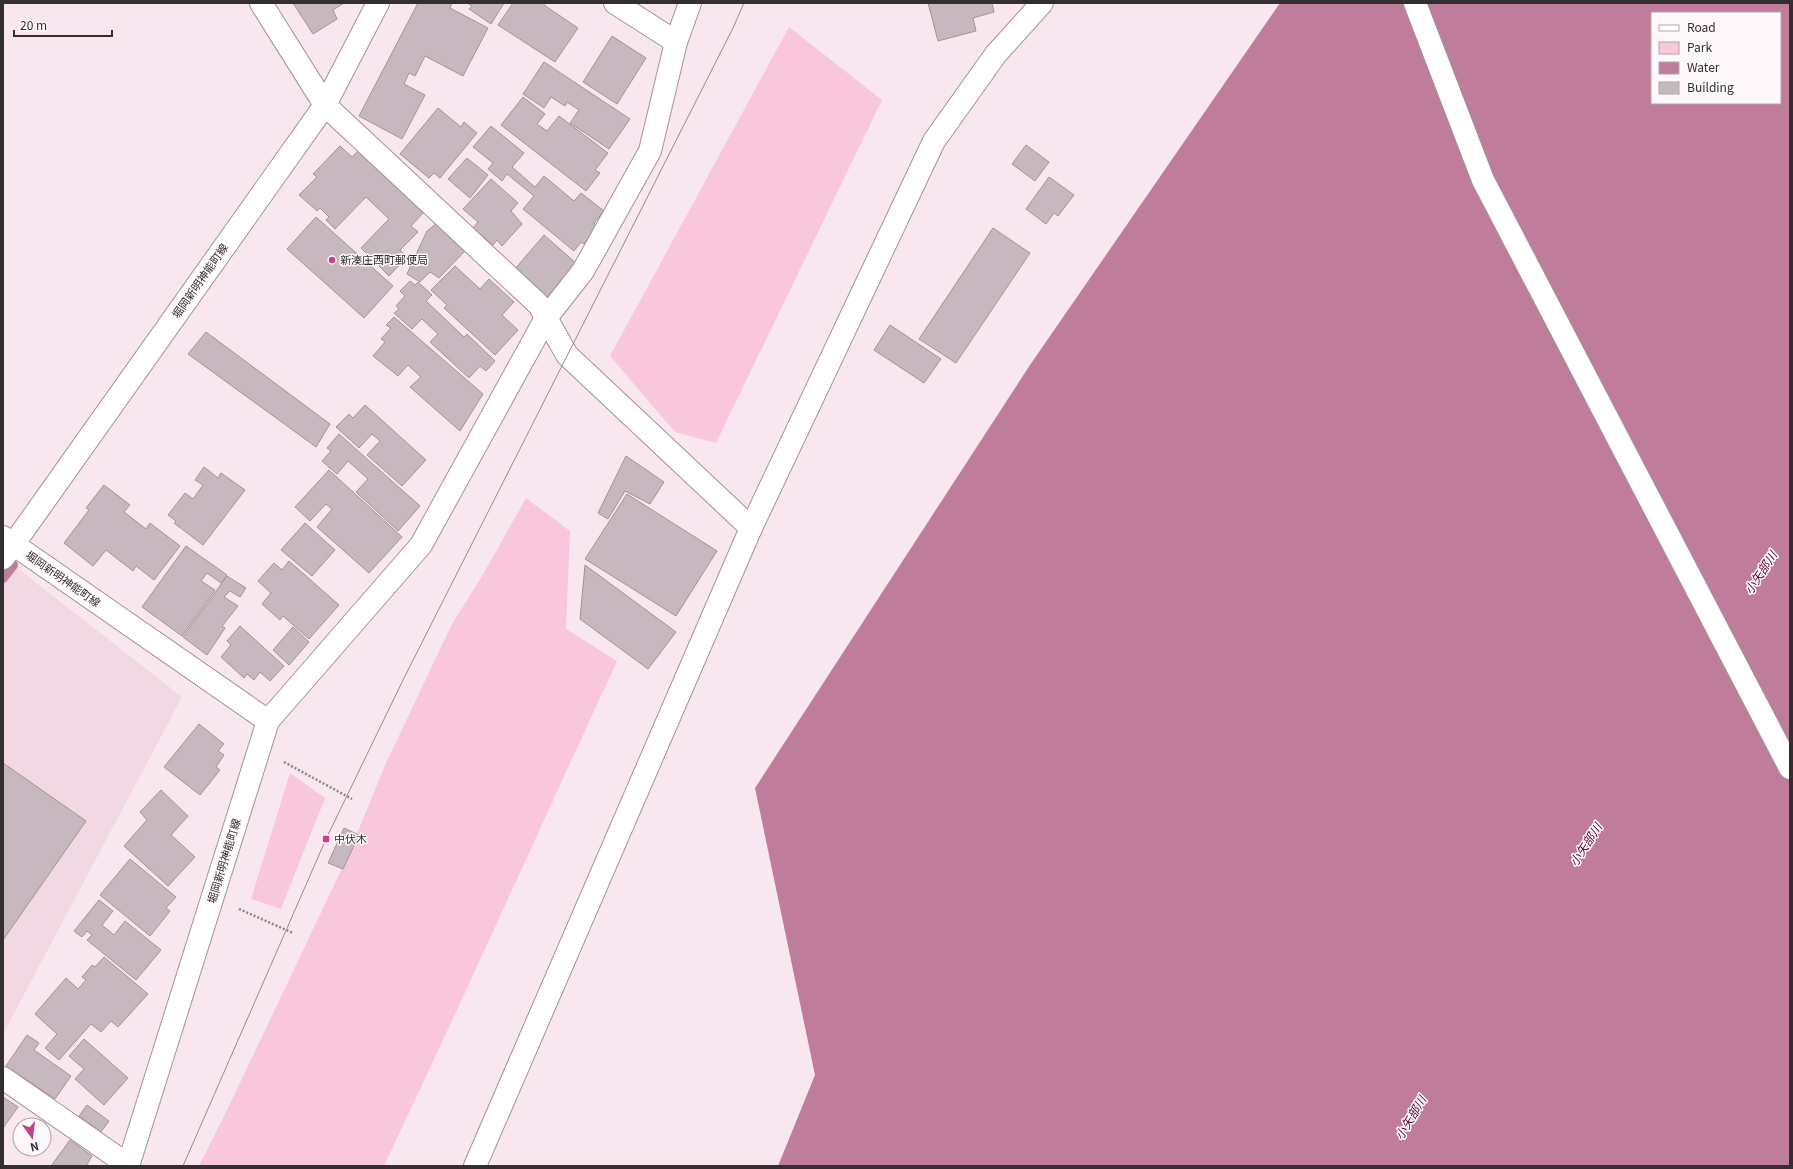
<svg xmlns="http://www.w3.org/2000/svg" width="1793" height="1169" viewBox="0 0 1793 1169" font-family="Georgia,'Noto Sans JP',serif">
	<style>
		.built { fill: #f1d8e2 }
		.green { fill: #f9c7dc }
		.water { fill: #bf7d9b; fill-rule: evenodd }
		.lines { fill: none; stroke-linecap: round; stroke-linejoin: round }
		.stream { stroke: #bf7d9b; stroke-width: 10 }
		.building { fill: #c7b7be; stroke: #a29399 }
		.street-casing { stroke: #a29399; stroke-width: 24 }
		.secondary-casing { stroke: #a29399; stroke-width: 24 }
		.path { stroke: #8e8387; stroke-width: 2.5; stroke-dasharray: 2 2; stroke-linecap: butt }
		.street { stroke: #fff; stroke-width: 22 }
		.secondary { stroke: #fff; stroke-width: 22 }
		.tram { stroke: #978b90; stroke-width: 1 }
		.poi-dot { fill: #c54289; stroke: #fef8fa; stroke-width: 1.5 }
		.labels { text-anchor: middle; stroke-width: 3; stroke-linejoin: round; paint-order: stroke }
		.poi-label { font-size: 11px; fill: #342e30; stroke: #fef8fa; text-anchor: start }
		.street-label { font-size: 11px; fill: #342e30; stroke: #fef8fa }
		.water-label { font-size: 12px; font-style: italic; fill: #520032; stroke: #fef8fa }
	</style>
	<rect width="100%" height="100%" fill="#f8e7ee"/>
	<path class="built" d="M 3,557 L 182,697 L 3,1034 Z"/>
	<g class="green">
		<path d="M 789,27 L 882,100 L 716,443 L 675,432 L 610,356 Z"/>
		<path d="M 526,498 L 570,531 L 566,629 L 617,661 L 457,1010 L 384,1166 L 199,1166 L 228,1108 L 347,858 L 386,763 L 452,624 L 481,578 Z"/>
		<path d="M 290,773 L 325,798 L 281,909 L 251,899 Z"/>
	</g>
	<path class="water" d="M 1280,3 L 1790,3 L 1790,1166 L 778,1166 L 815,1075 L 755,788 L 1030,365 ZM 1652,13 L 1780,13 L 1780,103 L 1652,103 Z"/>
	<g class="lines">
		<path class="stream" d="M 3,578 L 13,565"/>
	</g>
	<g class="building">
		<path d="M 293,3 L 344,3 L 333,10 L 337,19 L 313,34 Z"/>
		<path d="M 418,3 L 452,3 L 450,8 L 488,28 L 463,76 L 425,56 L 415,76 L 409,73 L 404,84 L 425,95 L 402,139 L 359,116 Z"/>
		<path d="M 467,3 L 504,3 L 491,24 L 469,9 L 472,6 Z"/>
		<path d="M 513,3 L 545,3 L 544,5 L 578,28 L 555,62 L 498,25 Z"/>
		<path d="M 928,3 L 992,3 L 994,12 L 973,18 L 976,31 L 938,41 Z"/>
		<path d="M 612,36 L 646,58 L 617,104 L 583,82 Z"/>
		<path d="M 544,62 L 630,119 L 609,149 L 570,123 L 579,110 L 567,102 L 565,106 L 551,97 L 544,108 L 523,94 Z"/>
		<path d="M 523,97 L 545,114 L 537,124 L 547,131 L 559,116 L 608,153 L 595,170 L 600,173 L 586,191 L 501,125 Z"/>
		<path d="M 438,108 L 461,127 L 464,122 L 477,133 L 440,178 L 434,173 L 429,178 L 400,154 Z"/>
		<path d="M 491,126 L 524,153 L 512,167 L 535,187 L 544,176 L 574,201 L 581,193 L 604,211 L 594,223 L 598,227 L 584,244 L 581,242 L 574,251 L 523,209 L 534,196 L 507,174 L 502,181 L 488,169 L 493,163 L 473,147 Z"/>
		<path d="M 1026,145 L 1049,162 L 1035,181 L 1012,164 Z"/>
		<path d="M 340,146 L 352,157 L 359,150 L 424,212 L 411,226 L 418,232 L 400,250 L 407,257 L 389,276 L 361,248 L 389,219 L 366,197 L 335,229 L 326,220 L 329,217 L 320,208 L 317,211 L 299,195 L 317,177 L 313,174 Z"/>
		<path d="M 467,158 L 488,175 L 470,198 L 448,179 Z"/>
		<path d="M 1049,177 L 1074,195 L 1058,216 L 1054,213 L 1046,224 L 1026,209 Z"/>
		<path d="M 491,179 L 518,203 L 511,211 L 522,224 L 502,246 L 497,240 L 493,245 L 473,228 L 478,222 L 463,209 Z"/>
		<path d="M 316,217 L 393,286 L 364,318 L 287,249 Z"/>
		<path d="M 437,223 L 465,251 L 439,278 L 430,272 L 420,282 L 407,274 L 427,231 Z"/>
		<path d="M 993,228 L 1030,253 L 956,363 L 919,339 Z"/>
		<path d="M 544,235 L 577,264 L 547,297 L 515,269 Z"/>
		<path d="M 455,266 L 480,289 L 489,279 L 514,302 L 502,315 L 518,330 L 495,355 L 444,308 L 447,305 L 431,290 Z"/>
		<path d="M 410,281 L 415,285 L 418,282 L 432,295 L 426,301 L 464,337 L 467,334 L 495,361 L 486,371 L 480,366 L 469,378 L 430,342 L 438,334 L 422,319 L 412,329 L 394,313 L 399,309 L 396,306 L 405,296 L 400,291 Z"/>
		<path d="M 394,317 L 483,394 L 460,431 L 410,387 L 421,377 L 408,365 L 398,376 L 373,356 L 385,342 L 381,339 L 391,328 L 386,325 Z"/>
		<path d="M 890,325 L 941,359 L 924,383 L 874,350 Z"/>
		<path d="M 206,332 L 330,424 L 316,447 L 188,354 Z"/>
		<path d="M 365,405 L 426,460 L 402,486 L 367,455 L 380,441 L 372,434 L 359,448 L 336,427 L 349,414 L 353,418 Z"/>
		<path d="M 339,434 L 420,506 L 398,531 L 356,492 L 368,479 L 348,461 L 337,474 L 322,461 L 331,451 L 327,448 Z"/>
		<path d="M 626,456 L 664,482 L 650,504 L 625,491 L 608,519 L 598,513 Z"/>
		<path d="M 204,467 L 218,478 L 221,473 L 245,490 L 203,545 L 174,523 L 176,521 L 168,515 L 185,493 L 193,499 L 203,485 L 195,480 Z"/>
		<path d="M 329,470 L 402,537 L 369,573 L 317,527 L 332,509 L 326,504 L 310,521 L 295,507 Z"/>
		<path d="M 104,485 L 130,505 L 124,512 L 146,529 L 150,523 L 180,546 L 154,580 L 136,566 L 133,571 L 106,550 L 93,566 L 64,543 L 89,510 L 86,508 Z"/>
		<path d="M 627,494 L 717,551 L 676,616 L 585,559 Z"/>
		<path d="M 305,523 L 335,550 L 312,576 L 281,550 Z"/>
		<path d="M 186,546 L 227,575 L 221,583 L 207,573 L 201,581 L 215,590 L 182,636 L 142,607 Z"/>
		<path d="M 289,561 L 339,605 L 309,639 L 283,616 L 280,620 L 262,604 L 271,593 L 258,581 L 274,563 L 282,570 Z"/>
		<path d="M 585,565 L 676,632 L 648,669 L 580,619 Z"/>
		<path d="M 227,576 L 246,588 L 240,597 L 230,591 L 224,597 L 238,606 L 222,626 L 225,628 L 207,655 L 183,637 Z"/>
		<path d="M 240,626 L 284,666 L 270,681 L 260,672 L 254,680 L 247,674 L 244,678 L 221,657 L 231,645 L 227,641 Z"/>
		<path d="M 293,627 L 309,642 L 289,665 L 273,650 Z"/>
		<path d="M 199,724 L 224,744 L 218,751 L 224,755 L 216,767 L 220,770 L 200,795 L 164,767 Z"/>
		<path d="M 3,763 L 86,821 L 3,940 Z"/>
		<path d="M 161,790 L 188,816 L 171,835 L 195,857 L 168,886 L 124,846 L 147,820 L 140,812 Z"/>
		<path d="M 344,828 L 359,835 L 343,869 L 328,863 Z"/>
		<path d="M 130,859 L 176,897 L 166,908 L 170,911 L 150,936 L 100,895 Z"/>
		<path d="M 99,900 L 113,911 L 102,925 L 114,935 L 125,921 L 161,950 L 136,980 L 87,940 L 92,935 L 87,931 L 82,937 L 74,931 Z"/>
		<path d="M 104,957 L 148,994 L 118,1027 L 111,1021 L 101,1032 L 91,1024 L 59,1060 L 45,1048 L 57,1034 L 35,1014 L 66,978 L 78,989 L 86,980 L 82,977 L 92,965 L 95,967 Z"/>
		<path d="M 27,1035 L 39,1043 L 34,1050 L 71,1076 L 55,1099 L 6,1066 Z"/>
		<path d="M 84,1039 L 128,1078 L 104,1105 L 75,1079 L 84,1069 L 69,1056 Z"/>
		<path d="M 3,1097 L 18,1107 L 3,1128 Z"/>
		<path d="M 87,1105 L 109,1121 L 101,1132 L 79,1116 Z"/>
		<path d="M 70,1140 L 92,1156 L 86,1166 L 51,1166 Z"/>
	</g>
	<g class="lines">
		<g class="street-casing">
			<g id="street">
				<path d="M 261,3 L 325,105 L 539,305 L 567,355 L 751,528"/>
				<path d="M 615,3 L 676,42"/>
				<path d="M 3,558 L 13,545"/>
				<path d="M 268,721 L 421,545 L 546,318 L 583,271 L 650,151 L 676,42 L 690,3"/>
				<path d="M 3,1078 L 128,1165"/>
			</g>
		</g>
		<g class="secondary-casing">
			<g id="secondary">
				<path d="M 1415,3 L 1483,180 L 1790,768"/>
				<path d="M 3,537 L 268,721 L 128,1166"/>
				<path d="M 13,545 L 325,105 L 378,3"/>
				<path d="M 475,1166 L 751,528 L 934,141 L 996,54 L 1042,3"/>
			</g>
		</g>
		<g class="path">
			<path d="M 284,762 L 352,799"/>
			<path d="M 239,909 L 293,933"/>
		</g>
		<use href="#street" class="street"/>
		<use href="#secondary" class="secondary"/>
		<path class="tram" d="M 183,1166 L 326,839 L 404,678 L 733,28 L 744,3"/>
	</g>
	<g class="poi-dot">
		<circle cx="332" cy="260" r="4"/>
		<rect x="322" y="835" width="8" height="8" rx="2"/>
	</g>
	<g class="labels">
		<g class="poi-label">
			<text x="340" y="264">新湊庄西町郵便局</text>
			<text x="334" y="843">中伏木</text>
		</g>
		<g class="street-label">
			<text transform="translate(200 281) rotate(-55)" y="4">堀岡新明神能町線</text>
			<text transform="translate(63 579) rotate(35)" y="4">堀岡新明神能町線</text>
			<text transform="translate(224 861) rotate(-73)" y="4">堀岡新明神能町線</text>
		</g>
		<g class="water-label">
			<text transform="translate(1761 573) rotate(-57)" y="4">小矢部川</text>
			<text transform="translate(1586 845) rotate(-57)" y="4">小矢部川</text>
			<text transform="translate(1411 1118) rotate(-59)" y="4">小矢部川</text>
		</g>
	</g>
	<rect width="1793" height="1169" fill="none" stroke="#342e30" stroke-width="8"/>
	<rect x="1651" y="12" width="130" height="92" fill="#fef8fa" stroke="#ada7a9"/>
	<rect x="1659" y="25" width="20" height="6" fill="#ffffff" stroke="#ada7a9"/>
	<text x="1687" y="32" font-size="12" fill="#342e30">Road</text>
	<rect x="1659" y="42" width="20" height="12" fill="#f9c7dc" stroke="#ada7a9"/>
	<text x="1687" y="52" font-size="12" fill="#342e30">Park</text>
	<rect x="1659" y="62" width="20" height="12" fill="#bf7d9b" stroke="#ada7a9"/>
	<text x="1687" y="72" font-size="12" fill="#342e30">Water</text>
	<rect x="1659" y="82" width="20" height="12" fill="#c7b7be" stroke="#ada7a9"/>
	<text x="1687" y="92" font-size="12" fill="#342e30">Building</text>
	<g transform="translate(32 1137) rotate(166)"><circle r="19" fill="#fef8fa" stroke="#ada7a9"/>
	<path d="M0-3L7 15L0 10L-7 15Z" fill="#c54289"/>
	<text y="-6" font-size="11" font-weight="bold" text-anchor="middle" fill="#342e30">N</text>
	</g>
	<path d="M14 30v6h98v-6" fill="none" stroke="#342e30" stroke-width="2"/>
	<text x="20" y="30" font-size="12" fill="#342e30" stroke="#fef8fa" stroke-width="3" paint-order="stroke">20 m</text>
</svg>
